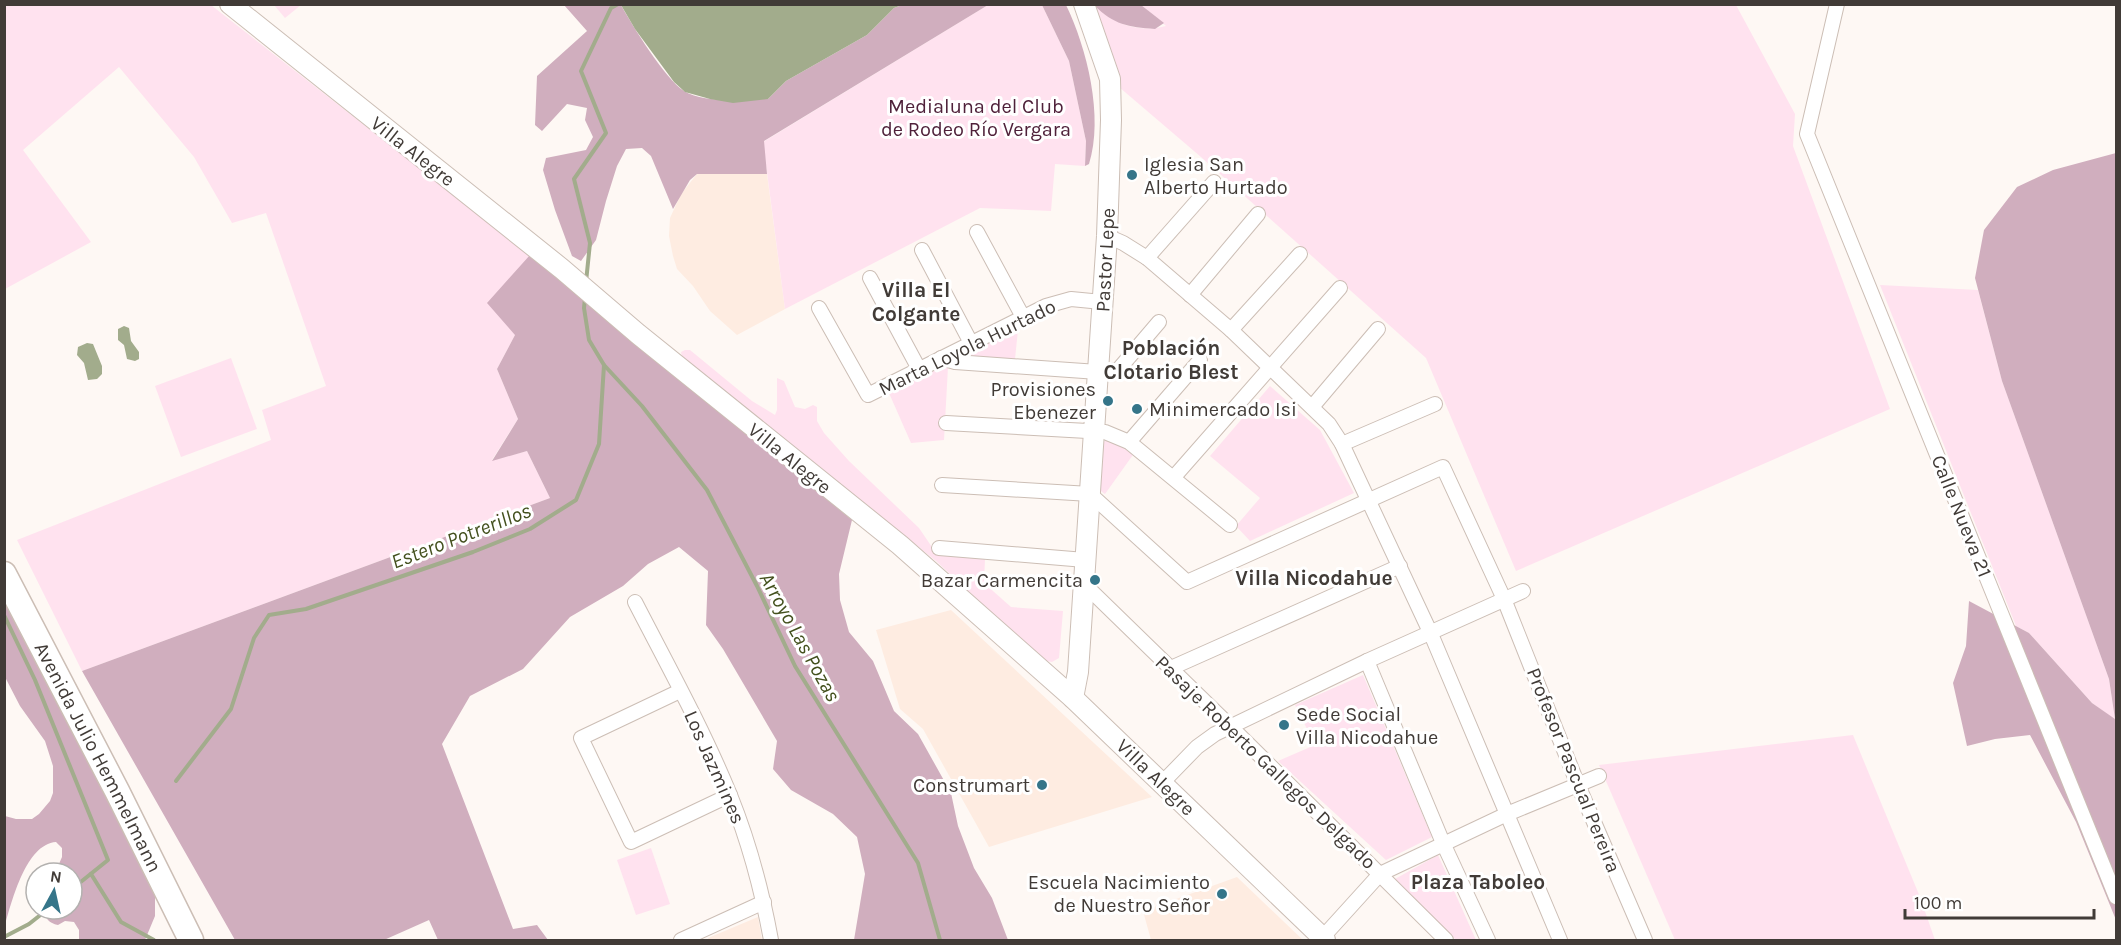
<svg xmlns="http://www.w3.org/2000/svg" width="2121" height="945" viewBox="0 0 2121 945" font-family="Karla,sans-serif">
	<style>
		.built { fill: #feece1 }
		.green { fill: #ffe2ef }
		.forest { fill: #d0aebe }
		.water { fill: #a2ac8c }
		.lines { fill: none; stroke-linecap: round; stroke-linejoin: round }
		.stream { stroke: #a2ac8c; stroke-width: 4 }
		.street-casing { stroke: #ccbeb5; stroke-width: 16 }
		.secondary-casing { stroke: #ccbeb5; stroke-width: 22 }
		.highway-casing { stroke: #ccbeb5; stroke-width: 27 }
		.street { stroke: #fff; stroke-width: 14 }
		.secondary { stroke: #fff; stroke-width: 20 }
		.highway { stroke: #fff; stroke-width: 24 }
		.poi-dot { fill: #357589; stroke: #fff; stroke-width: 2 }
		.labels { text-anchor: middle; stroke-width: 6; stroke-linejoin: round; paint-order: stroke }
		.park-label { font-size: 20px; fill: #4f213a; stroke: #fff }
		.street-label { font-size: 20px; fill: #413b37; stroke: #fff }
		.poi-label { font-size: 20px; fill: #413b37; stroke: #fff; text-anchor: end }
		.neighbourhood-label { font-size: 21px; font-weight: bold; fill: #413b37; stroke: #fff }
		.water-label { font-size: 21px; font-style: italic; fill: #43501d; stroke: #fff }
	</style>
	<rect width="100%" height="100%" fill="#fef8f4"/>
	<g class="built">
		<path d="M 697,174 L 767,174 L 785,309 L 737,335 L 710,311 L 693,286 L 677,269 L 673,256 L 669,236 L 670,218 L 681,194 Z"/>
		<path d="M 951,610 L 1152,797 L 989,847 L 923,729 L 900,709 L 876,630 Z"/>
		<path d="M 1237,877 L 1303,940 L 1151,940 L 1143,911 Z"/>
		<path d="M 758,917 L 762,940 L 709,940 L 708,938 Z"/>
	</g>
	<g class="green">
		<path d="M 5,5 L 211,5 L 530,255 L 515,335 L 497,369 L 518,419 L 492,460 L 527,451 L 550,498 L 82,671 L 17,540 L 271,440 L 262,410 L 326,386 L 266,213 L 232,223 L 194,157 L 119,67 L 23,150 L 91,242 L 5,289 Z"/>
		<path d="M 274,5 L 301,5 L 285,18 Z"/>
		<path d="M 988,5 L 1042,5 L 1069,61 L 1086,141 L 1085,166 L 1055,164 L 1051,211 L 980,208 L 785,309 L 763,142 Z"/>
		<path d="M 1141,5 L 1736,5 L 1795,114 L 1793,146 L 1890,409 L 1516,571 L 1426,358 L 1201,157 L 1112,81 L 1103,29 L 1096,6 C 1115,25 1140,33 1166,26 Z"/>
		<path d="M 1880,285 L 1978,290 L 2002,381 L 2109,679 L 2115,720 L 2092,703 L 2029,633 L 2016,626 Z"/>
		<path d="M 1018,330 L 1015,359 L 962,356 Z"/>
		<path d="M 685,350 L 690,350 L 752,401 L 775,415 L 777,410 L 777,378 L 784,381 L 795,407 L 805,409 L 813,405 L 817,407 L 817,421 L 824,433 L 849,461 L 919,528 L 936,553 L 985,559 L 984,583 L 1011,607 L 1063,611 L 1059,658 L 1052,662 L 1042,660 L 936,561 L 830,476 L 725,397 L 682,357 L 681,352 Z"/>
		<path d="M 231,358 L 257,429 L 181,457 L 155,386 Z"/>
		<path d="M 943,364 L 948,367 L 944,440 L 911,443 L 889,393 Z"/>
		<path d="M 1270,386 L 1320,430 L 1354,493 L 1250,541 L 1236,526 L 1260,498 L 1210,456 Z"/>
		<path d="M 1105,441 L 1114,441 L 1135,452 L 1105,494 L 1098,489 L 1100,444 Z"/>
		<path d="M 1363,675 L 1432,837 L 1386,860 L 1278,761 L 1315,745 L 1295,705 Z"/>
		<path d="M 1853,735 L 1920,897 L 1935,940 L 1675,940 L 1599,765 Z"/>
		<path d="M 651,848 L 670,904 L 636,915 L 617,860 Z"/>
		<path d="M 1438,855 L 1476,940 L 1456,940 L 1395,879 Z"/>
	</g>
	<g class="forest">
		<path d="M 564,5 L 621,5 C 632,25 665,79 684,91 C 705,104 744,99 768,99 L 786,81 L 867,35 L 894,8 L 902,5 L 988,5 L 764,141 L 767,174 L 697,174 L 690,180 L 673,209 L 651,156 L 642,148 L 626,149 L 617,166 L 606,201 L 596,240 L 581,261 L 572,256 L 555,210 L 543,170 L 546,158 L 586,150 L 593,137 L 585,120 L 587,108 L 567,104 L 542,131 L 535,125 L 537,76 L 587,31 Z"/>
		<path d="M 1042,5 L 1066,5 C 1087,48 1104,117 1089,164 L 1085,166 L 1086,141 L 1069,61 Z"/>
		<path d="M 1094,5 L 1141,5 L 1164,23 L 1155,29 C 1128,27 1114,25 1094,5 Z"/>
		<path d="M 2116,153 L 2116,920 L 2076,822 L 2030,735 L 1995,739 L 1967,746 L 1953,683 L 1966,646 L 1969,601 L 2029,633 L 2092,703 L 2115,719 L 2109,679 L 2002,381 L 1975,278 L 1984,230 L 2017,187 L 2053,170 Z"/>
		<path d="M 530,255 L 852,520 L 839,574 L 840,600 L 849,632 L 873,661 L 894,711 L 918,734 L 951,793 L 958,826 L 974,868 L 992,898 L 1008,940 L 854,940 L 865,874 L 857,837 L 833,814 L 791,790 L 773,769 L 777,741 L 723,649 L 706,625 L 708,571 L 679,547 L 648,564 L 623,586 L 570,617 L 523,669 L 470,696 L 442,744 L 513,929 L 537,925 L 548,940 L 438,940 L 429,920 L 384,940 L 235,940 L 82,671 L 550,498 L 527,451 L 492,461 L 518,419 L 497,369 L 515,335 L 487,303 Z"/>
		<path d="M 5,603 L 9,604 L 155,891 L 155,916 L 145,940 L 79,940 L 79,930 L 74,922 L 65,921 L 58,925 C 49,923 45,919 44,909 L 72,909 L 72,873 L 55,873 L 62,857 L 62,848 L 56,842 C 26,844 12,901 5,925 L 5,816 L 16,819 L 32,819 L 39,814 L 50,801 L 53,793 L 53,766 L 45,741 L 20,706 L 5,677 Z"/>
	</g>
	<g class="water">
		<path d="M 621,5 L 902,5 L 894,8 L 867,35 L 786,81 L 768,99 L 733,103 L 710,99 L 685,92 L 674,82 L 635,29 Z"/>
		<path d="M 124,326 L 129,328 L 131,341 L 139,352 L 139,359 L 135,361 L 127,359 L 124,345 L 118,340 L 118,329 Z"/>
		<path d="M 87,343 L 93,344 L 102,366 L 102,374 L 97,379 L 88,380 L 84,363 L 77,355 L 78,347 Z"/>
	</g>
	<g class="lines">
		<g class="stream">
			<path d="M 586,282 L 590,243 L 574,179 L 606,133 L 581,71 L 611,8 L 618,4"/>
			<path d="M 604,365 L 642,406 L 707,490 L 757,586 L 795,666 L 918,863 L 940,940"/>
			<path d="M 4,615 L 35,680 L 108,860 L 72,889"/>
			<path d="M 176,781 L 231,709 L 254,638 L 269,615 L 306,609 L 473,552 L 530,529 L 576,500 L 599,444 L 604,365 L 589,340 L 584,308 L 585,298"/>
			<path d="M 91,874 L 121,922 L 154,940"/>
			<path d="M 4,937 L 29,924 L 48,909"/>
		</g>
		<g class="street-casing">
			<g id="street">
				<path d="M 1837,4 L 1807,134 L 2116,897"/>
				<path d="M 977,232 L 1023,317"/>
				<path d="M 1107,236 L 1123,243 L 1147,258 L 1231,330 L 1329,424 L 1342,444 L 1431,634 L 1560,940"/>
				<path d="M 922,250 L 971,343"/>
				<path d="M 1147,258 L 1214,182"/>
				<path d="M 870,278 L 919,369"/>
				<path d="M 1190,295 L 1258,214"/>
				<path d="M 819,308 L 868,395 L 1046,306 L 1071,299 L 1102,302"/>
				<path d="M 1231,330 L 1300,254"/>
				<path d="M 941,358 L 955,362 L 1098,372 L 1118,370 L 1159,322"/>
				<path d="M 1312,407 L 1378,329"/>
				<path d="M 946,423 L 1105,432 L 1129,442 L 1230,525"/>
				<path d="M 1129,442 L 1200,360"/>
				<path d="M 1342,444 L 1435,404"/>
				<path d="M 1174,477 L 1340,288"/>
				<path d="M 942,485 L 1090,494 L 1187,582 L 1443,467 L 1504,599 L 1578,785 L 1645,940"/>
				<path d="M 939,548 L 1085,560"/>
				<path d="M 1084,584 L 1231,727 L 1446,940"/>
				<path d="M 635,602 C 668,666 703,729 730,795 C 749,842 762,891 771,940"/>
				<path d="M 1367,661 L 1443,843 L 1488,940"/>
				<path d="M 1171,668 L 1400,566"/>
				<path d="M 680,691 L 581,738 L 631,842 L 730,795"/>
				<path d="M 1162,783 L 1197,747 L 1215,734 L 1367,661 L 1523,591"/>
				<path d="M 1322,938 L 1380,874 L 1507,814 L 1599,776"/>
				<path d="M 681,940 L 764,902"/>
			</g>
		</g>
		<g class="secondary-casing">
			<g id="secondary">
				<path d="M 230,4 L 562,269 L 638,334 L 900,545 L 1073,698 L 1325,940"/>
				<path d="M 1073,698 L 1078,672 L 1107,236 L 1111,120 L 1110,79 L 1084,4"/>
			</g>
		</g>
		<g class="highway-casing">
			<g id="highway">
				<path id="s1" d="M 4,574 L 117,791 L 191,940"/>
			</g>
		</g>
		<use href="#street" class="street"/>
		<use href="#secondary" class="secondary"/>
		<use href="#highway" class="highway"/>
	</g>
	<g class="poi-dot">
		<circle cx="1132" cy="175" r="6"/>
		<circle cx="1108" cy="401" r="6"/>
		<circle cx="1137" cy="409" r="6"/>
		<circle cx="1095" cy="580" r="6"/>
		<circle cx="1284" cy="725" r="6"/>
		<circle cx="1042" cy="785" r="6"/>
		<circle cx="1222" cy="894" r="6"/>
	</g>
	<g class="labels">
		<g class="park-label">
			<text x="976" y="113">Medialuna del Club<tspan x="976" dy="23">de Rodeo Río Vergara</tspan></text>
		</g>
		<g class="street-label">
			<text transform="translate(413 151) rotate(38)" y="7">Villa Alegre</text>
			<text transform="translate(1105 260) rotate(-87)" y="7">Pastor Lepe</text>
			<text transform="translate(967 347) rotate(-26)" y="7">Marta Loyola Hurtado</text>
			<text transform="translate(790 458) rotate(39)" y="7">Villa Alegre</text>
			<text transform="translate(1962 516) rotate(68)" y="7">Calle Nueva 21</text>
			<text dy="7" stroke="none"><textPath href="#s1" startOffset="206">Avenida Julio Hemmelmann</textPath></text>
			<text transform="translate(1266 762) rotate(44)" y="7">Pasaje Roberto Gallegos Delgado</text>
			<text transform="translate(715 767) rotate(66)" y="7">Los Jazmines</text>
			<text transform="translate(1574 770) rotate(68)" y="7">Profesor Pascual Pereira</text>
			<text transform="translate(1156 777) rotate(44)" y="7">Villa Alegre</text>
		</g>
		<g class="poi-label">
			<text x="1144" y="171" text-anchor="start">Iglesia San<tspan x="1144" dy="23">Alberto Hurtado</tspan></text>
			<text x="1096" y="396">Provisiones<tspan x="1096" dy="23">Ebenezer</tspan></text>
			<text x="1149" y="416" text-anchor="start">Minimercado Isi</text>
			<text x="1083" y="587">Bazar Carmencita</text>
			<text x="1296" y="721" text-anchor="start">Sede Social<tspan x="1296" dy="23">Villa Nicodahue</tspan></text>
			<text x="1030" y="792">Construmart</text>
			<text x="1210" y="889">Escuela Nacimiento<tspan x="1210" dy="23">de Nuestro Señor</tspan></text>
		</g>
		<g class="neighbourhood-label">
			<text x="916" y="297">Villa El<tspan x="916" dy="24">Colgante</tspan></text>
			<text x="1171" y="355">Población<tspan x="1171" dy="24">Clotario Blest</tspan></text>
			<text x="1314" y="585">Villa Nicodahue</text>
			<text x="1478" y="889">Plaza Taboleo</text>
		</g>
		<g class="water-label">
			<text transform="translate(461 536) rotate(-21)" y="7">Estero Potrerillos</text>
			<text transform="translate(800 637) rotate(61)" y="7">Arroyo Las Pozas</text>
		</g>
	</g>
	<rect width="2121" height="945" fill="none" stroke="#413b37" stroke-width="12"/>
	<g transform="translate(54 891) rotate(8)"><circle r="28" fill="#ffffff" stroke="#b3b1af" stroke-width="1.5"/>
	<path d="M0-4.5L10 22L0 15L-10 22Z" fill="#357589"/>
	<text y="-9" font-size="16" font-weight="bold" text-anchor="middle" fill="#413b37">N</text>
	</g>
	<path d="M1905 909v9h189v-9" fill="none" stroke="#413b37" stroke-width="3"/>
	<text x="1914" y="909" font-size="18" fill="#413b37" stroke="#ffffff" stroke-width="4.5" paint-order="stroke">100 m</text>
</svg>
